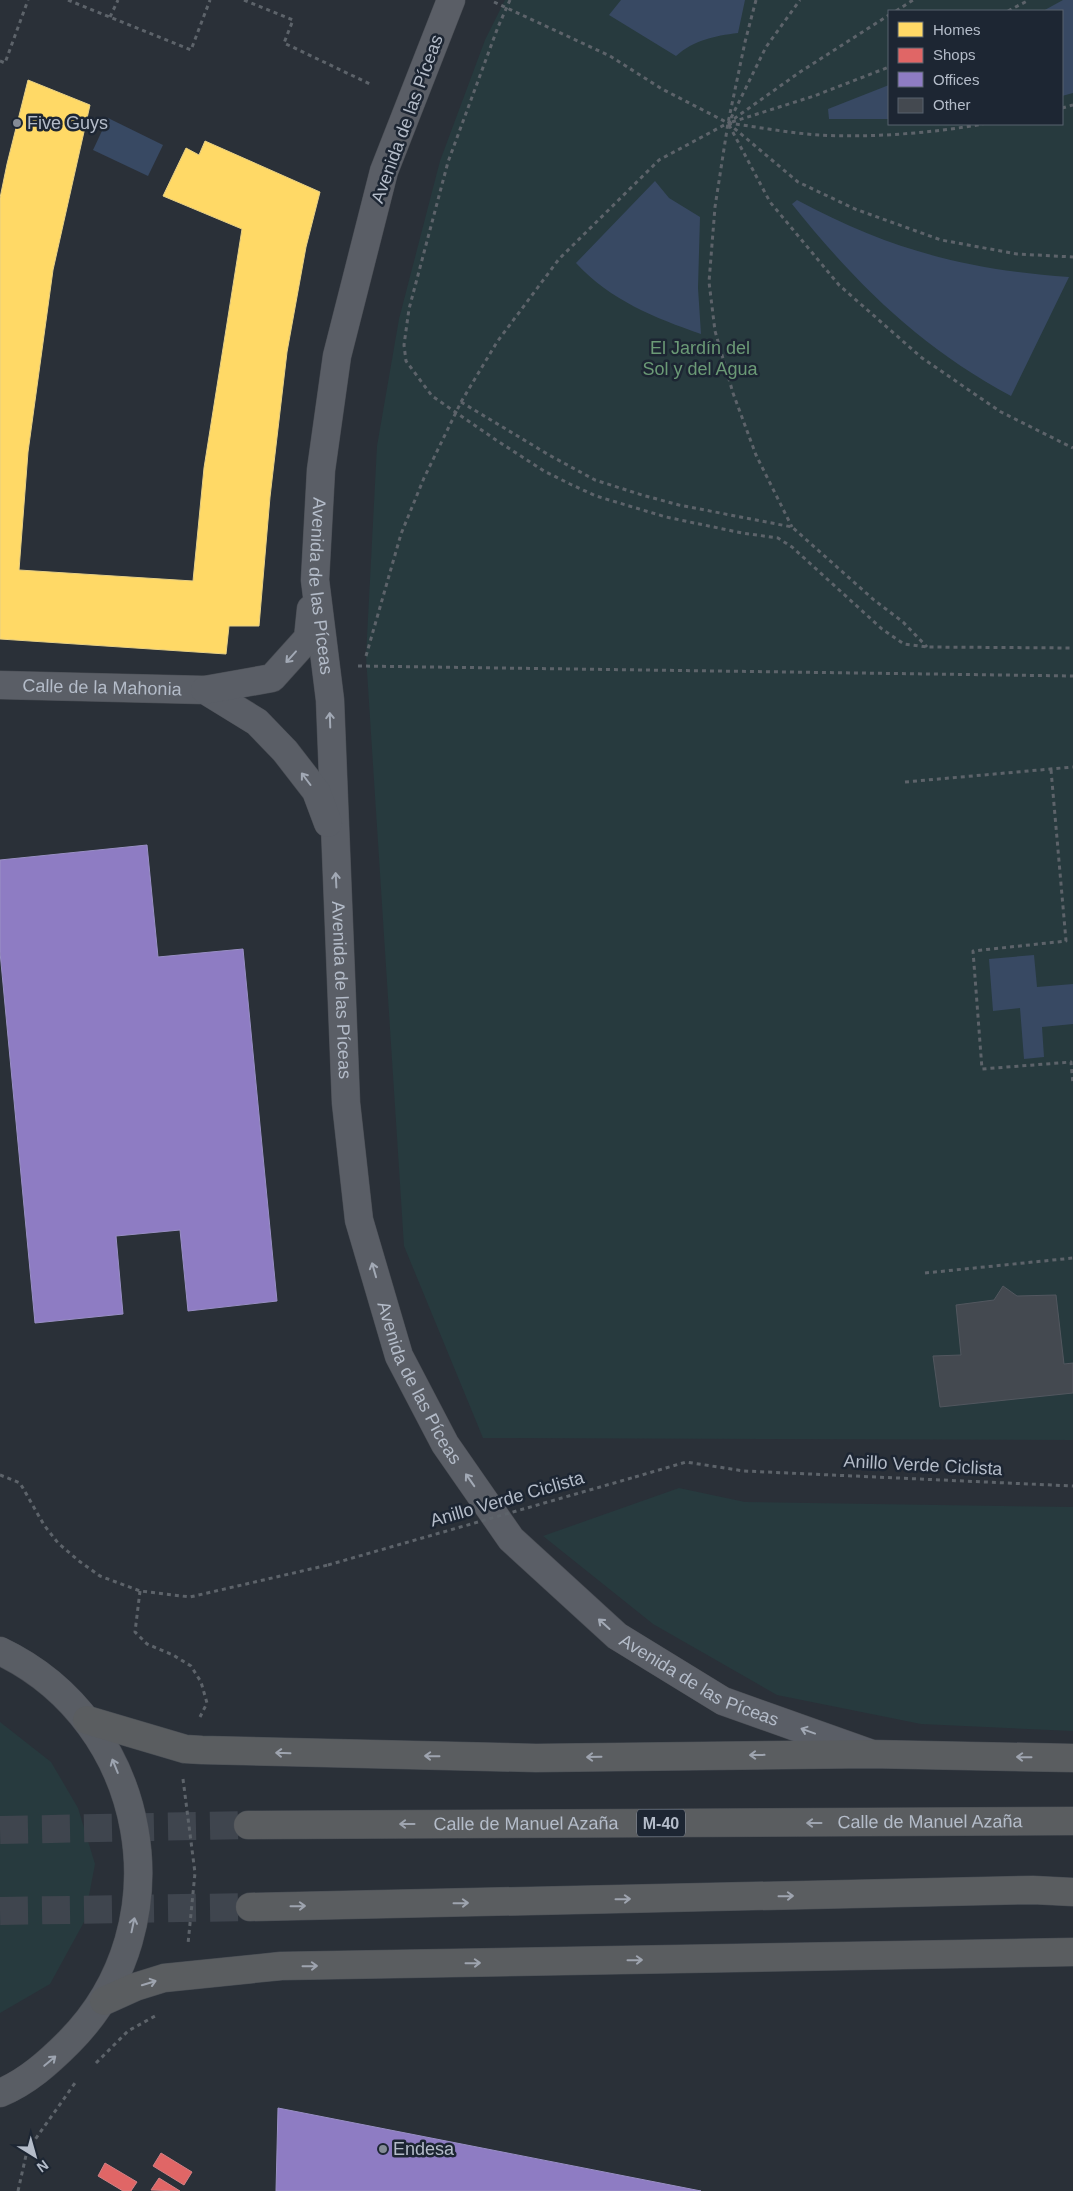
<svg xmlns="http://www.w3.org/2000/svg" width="1073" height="2191" viewBox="0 0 1073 2191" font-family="Arial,sans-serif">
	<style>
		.green { fill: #273a3e; fill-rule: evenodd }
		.water { fill: #384963 }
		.homes { fill: #ffd966; stroke: #e8d084 }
		.shops { fill: #e06666; stroke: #d38084 }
		.offices { fill: #8e7cc3; stroke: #998fc5 }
		.building { fill: #444950; stroke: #52575f }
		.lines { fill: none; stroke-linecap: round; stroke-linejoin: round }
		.motorway-tunnel { stroke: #3f454e; stroke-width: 28; stroke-dasharray: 28 14; stroke-linecap: butt }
		.minor-casing { stroke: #484c53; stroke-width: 29 }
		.secondary-casing { stroke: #484c53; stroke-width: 29 }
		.motorway-casing { stroke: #474c53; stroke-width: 29 }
		.path { stroke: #5d636a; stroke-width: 3; stroke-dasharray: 4 4; stroke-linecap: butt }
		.minor { stroke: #5a5e66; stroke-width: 28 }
		.secondary { stroke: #595d64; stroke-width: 28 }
		.motorway { stroke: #5a5d60; stroke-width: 28 }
		.path-bridge { stroke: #5d636a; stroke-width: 3; stroke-dasharray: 4 4; stroke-linecap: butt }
		.oneway { stroke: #a2a9b5 }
		.oneway2 { stroke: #9ea4af }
		.oneway3 { stroke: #9da4b0 }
		.poi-dot { fill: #848b96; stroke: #1d2633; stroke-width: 2 }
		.labels { text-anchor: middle; stroke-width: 5; stroke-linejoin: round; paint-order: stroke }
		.shield { fill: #1d2633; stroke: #878f9c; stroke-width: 1 }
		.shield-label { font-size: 16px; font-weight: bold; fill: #b4bcc9 }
		.street-label { font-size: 18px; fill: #b4bcc9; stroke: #1d2633 }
		.poi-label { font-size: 18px; fill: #b4bcc9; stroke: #1d2633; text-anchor: start }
		.park-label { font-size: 18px; fill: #6b9a76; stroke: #1d2633 }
	</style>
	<rect width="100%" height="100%" fill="#2a3038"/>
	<g class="green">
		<path d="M 505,0 L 1073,0 L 1073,1440 L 483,1438 L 404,1246 L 366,656 L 377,446 L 399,319 L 440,161 L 485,40 ZM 889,11 L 1062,11 L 1062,124 L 889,124 Z"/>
		<path d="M 679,1488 L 745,1502 L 1073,1507 L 1073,1731 L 921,1724 L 777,1695 L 653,1624 L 543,1536 Z"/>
		<path d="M 0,1722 L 51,1762 L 78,1808 L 95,1864 L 84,1922 L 50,1984 L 0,2013 Z"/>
	</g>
	<g class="water">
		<path d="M 621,0 L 745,0 L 738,33 C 714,36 694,40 676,56 L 609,15 Z"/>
		<path d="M 1063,0 L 1073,0 L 1073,93 L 1062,96 L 1062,11 L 1043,11 Z"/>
		<path d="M 889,85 L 889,119 L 829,119 L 828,109 Z"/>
		<path d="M 108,118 L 163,145 L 148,176 L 93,150 Z"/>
		<path d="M 655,181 L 669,198 L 700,217 L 698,288 L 701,334 C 655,318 610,300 576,263 Z"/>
		<path d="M 797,200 C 888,249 966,270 1069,277 L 1011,396 C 920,347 856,284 792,204 Z"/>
		<path d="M 1034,955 L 1037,987 L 1073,984 L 1073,1024 L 1042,1027 L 1044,1057 L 1024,1059 L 1020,1008 L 993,1011 L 989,959 Z"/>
	</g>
	<path class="homes" d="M 28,80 L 90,105 L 53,270 L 28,452 L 19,570 L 193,581 L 204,468 L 242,229 L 163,196 L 186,148 L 199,155 L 205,141 L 320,192 L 306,247 L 287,352 L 270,497 L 259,626 L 229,626 L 226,654 L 0,639 L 0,198 L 7,164 Z"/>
	<g class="shops">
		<path d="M 161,2153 L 192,2172 L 184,2185 L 153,2166 Z"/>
		<path d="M 105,2163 L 137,2182 L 131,2191 L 123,2191 L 98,2176 Z"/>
		<path d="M 159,2178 L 180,2191 L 151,2190 Z"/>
	</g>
	<g class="offices">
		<path d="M 147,845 L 158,957 L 243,949 L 277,1301 L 188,1311 L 180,1230 L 116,1236 L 123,1314 L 35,1323 L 0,952 L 0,860 Z"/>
		<path d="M 278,2108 L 701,2191 L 276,2191 Z"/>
	</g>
	<path class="building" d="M 1003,1286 L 1017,1296 L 1056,1295 L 1064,1364 L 1073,1363 L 1073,1393 L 940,1407 L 933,1356 L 961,1355 L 956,1305 L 994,1300 Z"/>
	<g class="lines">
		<g class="motorway-tunnel">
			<path d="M 0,1830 L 248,1825"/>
			<path d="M 0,1911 L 250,1907"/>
		</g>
		<g class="minor-casing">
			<g id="minor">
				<path id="s1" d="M 451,0 L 384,171 L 337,356 L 321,470 L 315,580 L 330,700 L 346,1103 L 359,1220 L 399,1356 L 445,1444 L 511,1539 L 617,1636 L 723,1701 L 869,1753"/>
				<path id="s2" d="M 0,685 L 205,690 L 257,722 L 285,751 L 316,791 L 328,823"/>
				<path d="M 205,690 L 272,678 L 308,638 L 311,609"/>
			</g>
		</g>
		<g class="secondary-casing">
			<path id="secondary" d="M 0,1651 C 149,1722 186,1924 69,2042 C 49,2062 27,2082 0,2093"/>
		</g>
		<g class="motorway-casing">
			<g id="motorway">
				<path d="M 87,1720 L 185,1749 L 202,1750 L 536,1758 L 870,1754 L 1073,1758"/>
				<path id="s3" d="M 248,1825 L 1073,1821"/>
				<path d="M 250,1907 L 1033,1890 L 1073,1892"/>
				<path d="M 104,2001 L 135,1987 L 164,1978 L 281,1966 L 1073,1952"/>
			</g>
		</g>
		<g class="path">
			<path d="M 68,0 L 191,50 L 210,0"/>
			<path d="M 244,0 L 293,20 L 284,43 L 370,84"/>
			<path d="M 510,0 L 498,27 L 448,162 L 409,309 L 404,345 L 406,361 L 432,396 L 496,440 L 544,471 L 570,484 L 596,496 L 666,517 L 742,533 L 778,538 L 792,547 L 882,629 L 904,644 L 927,647 L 1073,648"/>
			<path d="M 756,0 L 745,42 L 728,123 L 715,207 L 709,282 L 715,331 L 733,393 L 756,455 L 792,527"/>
			<path d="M 494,2 L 610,56 L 662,89 L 728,123 L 798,182 L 855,209 L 941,240 L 1017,254 L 1073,257"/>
			<path d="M 896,11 L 913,0"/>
			<path d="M 1008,11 L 1029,0"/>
			<path d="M 110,17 L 118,0"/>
			<path d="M 0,61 L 5,63 L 28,0"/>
			<path d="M 1062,108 L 1073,105"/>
			<path d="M 731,118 L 766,47 L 800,0"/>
			<path d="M 732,122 L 814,96 L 889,67"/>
			<path d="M 728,123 C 758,127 789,133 819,135 C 870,138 933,133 983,124"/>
			<path d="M 729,125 L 770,202 L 839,285 L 922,358 L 1001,412 L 1073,448"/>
			<path d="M 461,402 L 549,455 L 595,480 L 642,495 L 679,505 L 792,527 L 874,600 L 903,622 L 927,647"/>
			<path d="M 366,656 L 401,534 L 424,478 L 461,402 L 497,342 L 559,259 L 659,160 L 728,123 L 800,72 L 889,15"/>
			<path d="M 358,666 L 1073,676"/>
			<path d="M 1051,770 L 1066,941 L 973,951 L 982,1069 L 1071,1062 L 1073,1085"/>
			<path d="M 905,782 L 1073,767"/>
			<path d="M 925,1273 L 1073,1258"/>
			<path d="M 0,1475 L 20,1483 L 44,1525 L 58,1543 L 79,1561 L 100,1576 L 140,1591 L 190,1597 L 328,1565"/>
			<path d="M 635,1477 L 686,1462 L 744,1471 L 1073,1486"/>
			<path d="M 140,1591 L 135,1632 L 147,1644 L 173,1655 L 191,1666 L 201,1682 L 207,1703 L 199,1719"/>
			<path d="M 183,1779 L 195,1873 L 188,1944"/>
			<path d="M 96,2063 L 128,2031 L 155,2016"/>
			<path d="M 18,2191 L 27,2151 L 75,2083"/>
		</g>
		<use href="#minor" class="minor"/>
		<use href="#secondary" class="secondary"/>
		<use href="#motorway" class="motorway"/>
		<path class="path-bridge" d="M 328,1565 L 635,1477"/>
	</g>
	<defs><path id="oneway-shaft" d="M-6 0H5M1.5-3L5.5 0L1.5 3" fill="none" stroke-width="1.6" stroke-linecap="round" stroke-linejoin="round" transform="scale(1.25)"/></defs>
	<g class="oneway">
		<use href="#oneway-shaft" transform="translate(291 657) rotate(132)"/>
		<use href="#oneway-shaft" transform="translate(330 720) rotate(-92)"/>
		<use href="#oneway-shaft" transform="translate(306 779) rotate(-127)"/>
		<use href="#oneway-shaft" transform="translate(336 880) rotate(-93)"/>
		<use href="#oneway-shaft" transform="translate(374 1270) rotate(-106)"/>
		<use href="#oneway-shaft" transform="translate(470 1480) rotate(-125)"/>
		<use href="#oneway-shaft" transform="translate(604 1624) rotate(-138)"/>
		<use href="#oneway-shaft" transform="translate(808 1731) rotate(-160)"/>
	</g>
	<g class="oneway2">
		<use href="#oneway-shaft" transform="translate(283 1753) rotate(-178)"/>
		<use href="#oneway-shaft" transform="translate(757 1755) rotate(179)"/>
		<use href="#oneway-shaft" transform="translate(432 1756) rotate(-179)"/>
		<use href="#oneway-shaft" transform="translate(594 1757) rotate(179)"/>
		<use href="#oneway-shaft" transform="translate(1024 1757) rotate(-179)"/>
		<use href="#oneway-shaft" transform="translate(814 1823) rotate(180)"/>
		<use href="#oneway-shaft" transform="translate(407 1824) rotate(180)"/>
		<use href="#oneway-shaft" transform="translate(786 1896) rotate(-1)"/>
		<use href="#oneway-shaft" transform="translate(623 1899) rotate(-1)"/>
		<use href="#oneway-shaft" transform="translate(461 1903) rotate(-1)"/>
		<use href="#oneway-shaft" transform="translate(298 1906) rotate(-1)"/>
		<use href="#oneway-shaft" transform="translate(635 1960) rotate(-1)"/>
		<use href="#oneway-shaft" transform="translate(473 1963) rotate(-1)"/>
		<use href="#oneway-shaft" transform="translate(310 1966) rotate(-1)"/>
		<use href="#oneway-shaft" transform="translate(149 1983) rotate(-17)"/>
	</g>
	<g class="oneway3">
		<use href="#oneway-shaft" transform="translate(115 1766) rotate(-112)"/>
		<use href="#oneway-shaft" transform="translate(133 1925) rotate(-78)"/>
		<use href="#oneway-shaft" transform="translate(50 2061) rotate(-40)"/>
	</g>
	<g class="poi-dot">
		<circle cx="17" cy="123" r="5"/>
		<circle cx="383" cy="2149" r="5"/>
	</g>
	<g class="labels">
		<rect class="shield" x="637" y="1809.5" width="48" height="27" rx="4"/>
		<g class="shield-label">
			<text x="661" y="1829">M-40</text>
		</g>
		<g class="street-label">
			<text transform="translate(407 119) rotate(-70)" y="6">Avenida de las Píceas</text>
			<text dy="6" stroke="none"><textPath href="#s1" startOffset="606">Avenida de las Píceas</textPath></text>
			<text dy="6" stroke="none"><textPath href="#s2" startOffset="102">Calle de la Mahonia</textPath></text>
			<text dy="6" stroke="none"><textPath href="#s1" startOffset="1011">Avenida de las Píceas</textPath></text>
			<text dy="6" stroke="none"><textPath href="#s1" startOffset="1416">Avenida de las Píceas</textPath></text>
			<text transform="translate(923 1465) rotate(3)" y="6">Anillo Verde Ciclista</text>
			<text transform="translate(507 1499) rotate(-16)" y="6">Anillo Verde Ciclista</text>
			<text dy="6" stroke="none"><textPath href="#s1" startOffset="1836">Avenida de las Píceas</textPath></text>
			<text dy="6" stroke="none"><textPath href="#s3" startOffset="682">Calle de Manuel Azaña</textPath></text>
			<text dy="6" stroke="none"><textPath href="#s3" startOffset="278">Calle de Manuel Azaña</textPath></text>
		</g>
		<g class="poi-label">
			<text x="27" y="129">Five Guys</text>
			<text x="393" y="2155">Endesa</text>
		</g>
		<g class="park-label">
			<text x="700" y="354">El Jardín del<tspan x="700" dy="21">Sol y del Agua</tspan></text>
		</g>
	</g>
	<rect x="888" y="10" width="175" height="115" fill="#1d2633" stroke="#59626f"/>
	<rect x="898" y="22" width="25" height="15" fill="#ffd966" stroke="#59626f"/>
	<text x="933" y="35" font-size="15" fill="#b4bcc9">Homes</text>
	<rect x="898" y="48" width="25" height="15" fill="#e06666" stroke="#59626f"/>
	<text x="933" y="60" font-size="15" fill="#b4bcc9">Shops</text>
	<rect x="898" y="72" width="25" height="15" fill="#8e7cc3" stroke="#59626f"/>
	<text x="933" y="85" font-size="15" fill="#b4bcc9">Offices</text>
	<rect x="898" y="98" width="25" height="15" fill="#444950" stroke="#59626f"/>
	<text x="933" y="110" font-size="15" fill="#b4bcc9">Other</text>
	<g transform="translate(35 2156) rotate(143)" stroke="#1d2633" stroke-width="4" paint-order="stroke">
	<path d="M0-4L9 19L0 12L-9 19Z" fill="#b4bcc9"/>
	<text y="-8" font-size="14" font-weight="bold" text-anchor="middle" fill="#b4bcc9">N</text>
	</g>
</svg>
